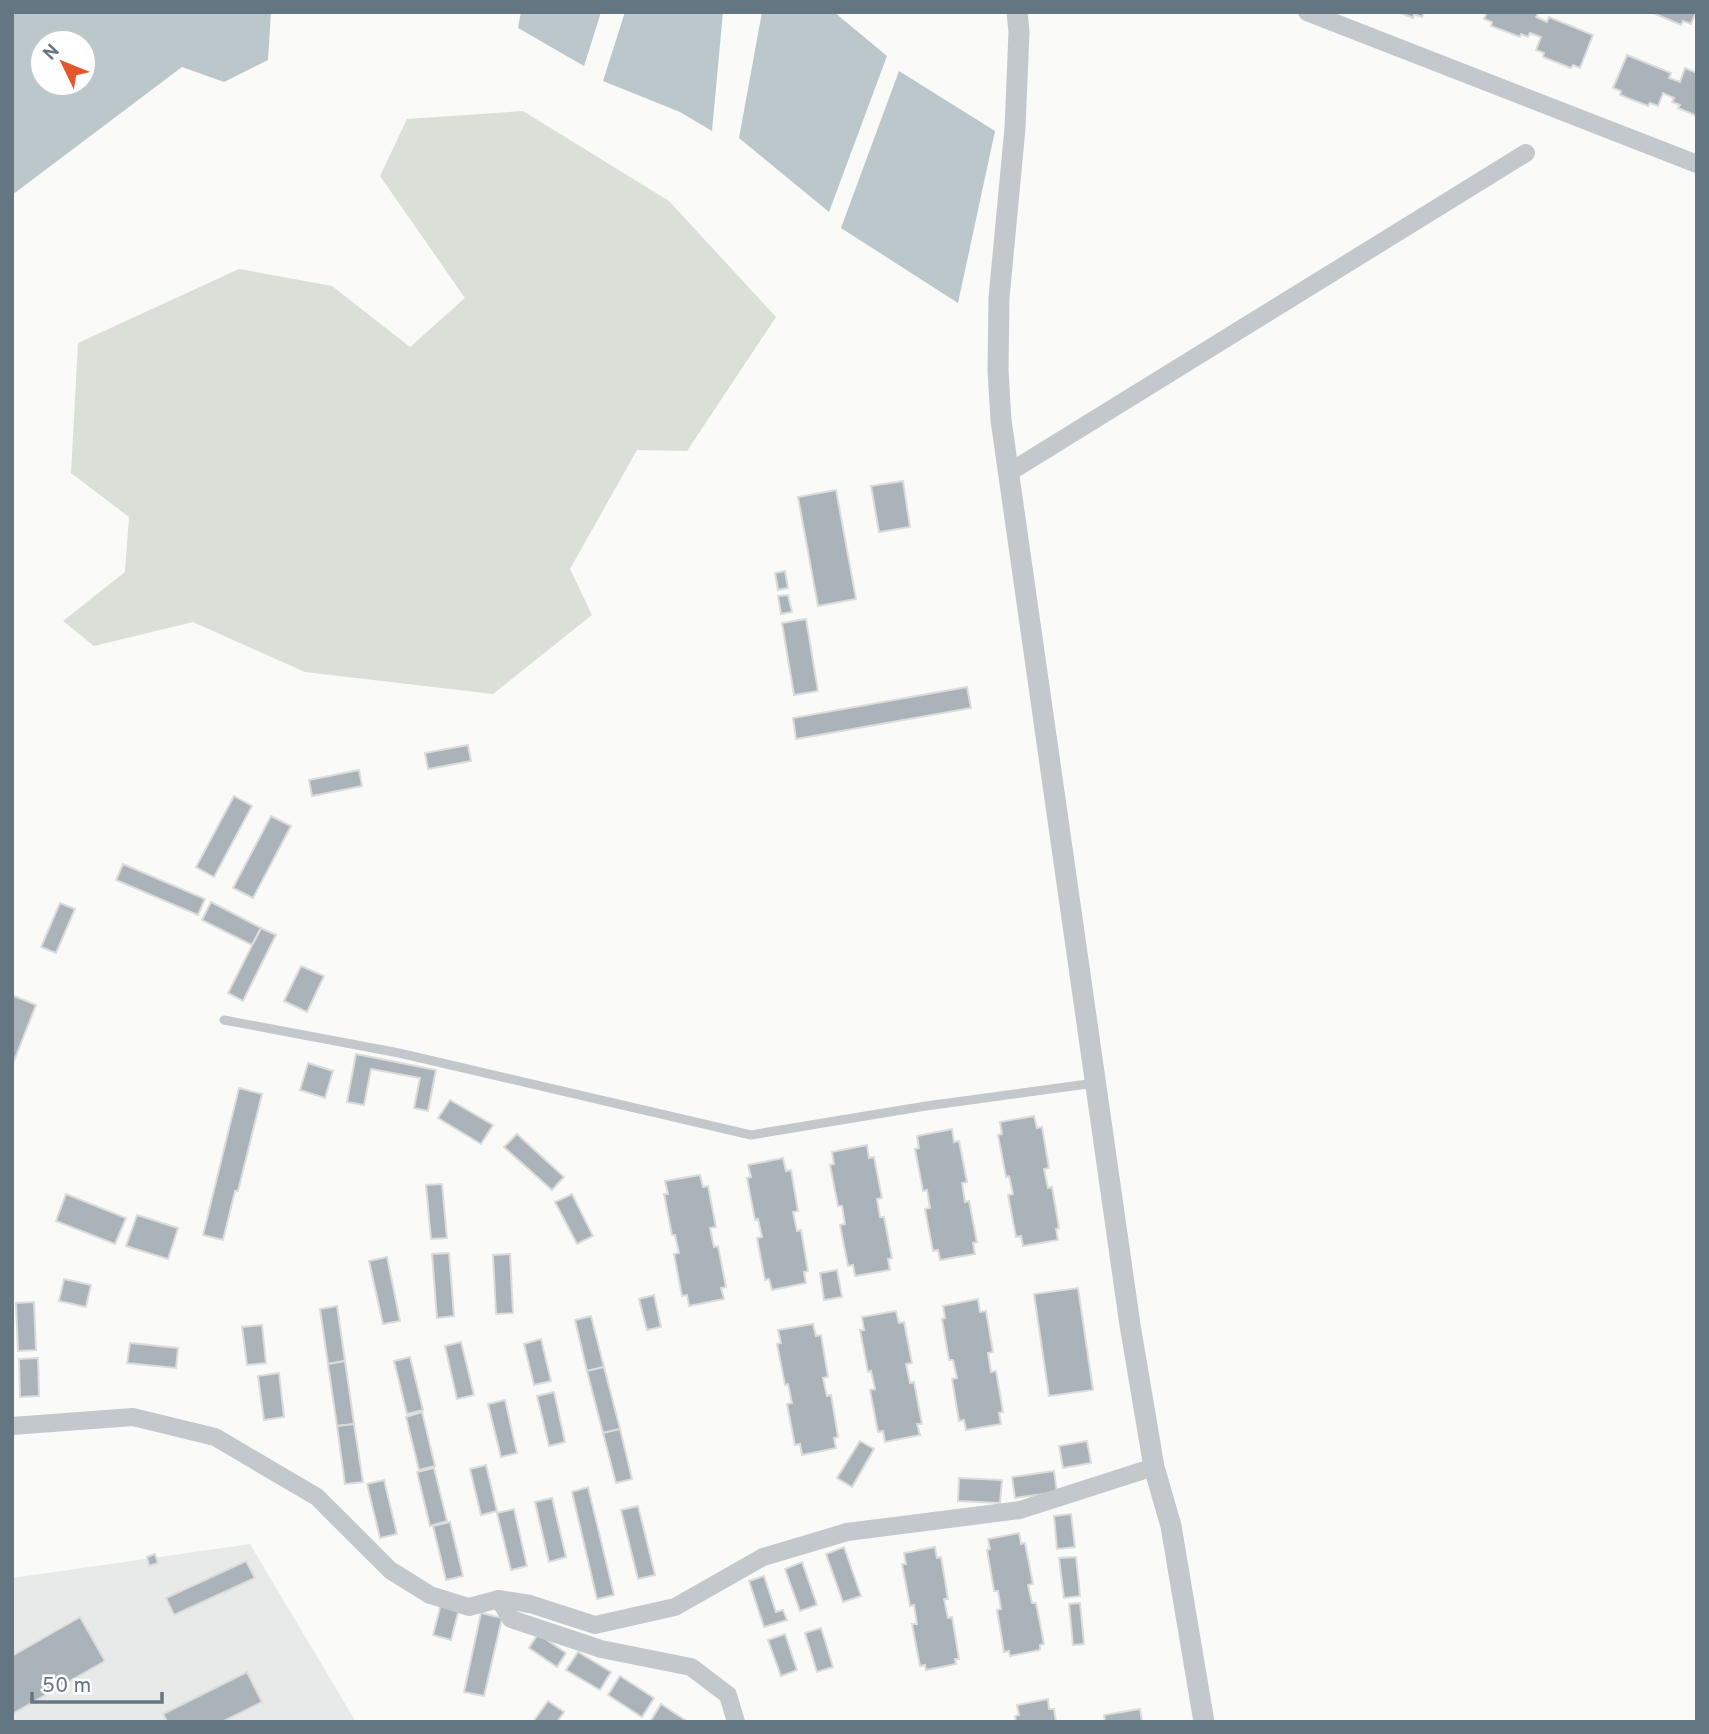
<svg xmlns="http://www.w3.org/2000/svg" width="1709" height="1734" viewBox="0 0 1709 1734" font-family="Overpass,sans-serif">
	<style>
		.built { fill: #e8e9e9 }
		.green { fill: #dadfd7 }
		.water { fill: #bbc7cb; fill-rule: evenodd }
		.building { fill: #aab3b9; stroke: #dcdcda; stroke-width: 2 }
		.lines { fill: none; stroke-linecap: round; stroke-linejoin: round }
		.service { stroke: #c3c8cc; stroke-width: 9 }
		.minor { stroke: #c3c8cc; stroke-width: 18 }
		.tertiary { stroke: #c3c8cc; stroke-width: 21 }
	</style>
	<rect width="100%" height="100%" fill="#fafaf8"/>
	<path class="built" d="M 250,1544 L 356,1722 L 12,1722 L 12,1578 Z"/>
	<path class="green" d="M 523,111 L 669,201 L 776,317 L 687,451 L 637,450 L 570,569 L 592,615 L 493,694 L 305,672 L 193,622 L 94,646 L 63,621 L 125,572 L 129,517 L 71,473 L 78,343 L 239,269 L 332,286 L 410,347 L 465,298 L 380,176 L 407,119 Z"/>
	<g class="water">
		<path d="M 12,12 L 271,12 L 268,60 L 224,82 L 182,67 L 12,195 ZM 42,42 L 84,42 L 84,84 L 42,84 Z"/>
		<path d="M 521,12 L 601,12 L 584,66 L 518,28 Z"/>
		<path d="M 625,12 L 723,12 L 712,131 L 680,112 L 603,81 Z"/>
		<path d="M 762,12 L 834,12 L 887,56 L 829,212 L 739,138 Z"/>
		<path d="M 899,71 L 995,131 L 958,303 L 841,228 Z"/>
	</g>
	<g class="building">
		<path d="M 1399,12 L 1424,12 L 1422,17 L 1414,14 L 1413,18 Z"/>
		<path d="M 1487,12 L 1539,12 L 1536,17 L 1547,22 L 1549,17 L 1593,35 L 1580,68 L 1573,65 L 1571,68 L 1543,57 L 1544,53 L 1536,50 L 1541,37 L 1530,33 L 1528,37 L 1521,34 L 1520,37 L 1491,26 L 1492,22 L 1484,19 Z"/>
		<path d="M 1696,12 L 1691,24 L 1683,21 L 1681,25 L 1653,13 Z"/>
		<path d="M 1627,55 L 1671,73 L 1669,78 L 1680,82 L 1685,68 L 1697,73 L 1697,116 L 1678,108 L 1680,105 L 1672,102 L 1674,98 L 1663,93 L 1658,106 L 1650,103 L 1648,106 L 1620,95 L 1621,91 L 1613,88 Z"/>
		<path d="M 903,481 L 910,527 L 879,532 L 871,486 Z"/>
		<path d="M 836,490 L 856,599 L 818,606 L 798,497 Z"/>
		<path d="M 785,571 L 788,588 L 778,590 L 775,573 Z"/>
		<path d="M 788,595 L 792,612 L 781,614 L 778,596 Z"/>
		<path d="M 806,619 L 818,691 L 794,695 L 782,623 Z"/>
		<path d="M 967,687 L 971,708 L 796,739 L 793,718 Z"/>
		<path d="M 468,745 L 471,761 L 428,769 L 425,753 Z"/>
		<path d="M 359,770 L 362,786 L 312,796 L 309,780 Z"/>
		<path d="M 234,796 L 252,806 L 214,877 L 196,867 Z"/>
		<path d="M 271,816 L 291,826 L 253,898 L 233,888 Z"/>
		<path d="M 123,864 L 205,899 L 198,915 L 116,880 Z"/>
		<path d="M 211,902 L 261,928 L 252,945 L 202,920 Z"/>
		<path d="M 60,903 L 75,909 L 56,953 L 41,947 Z"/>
		<path d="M 261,928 L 276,935 L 243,1001 L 228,993 Z"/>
		<path d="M 301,966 L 324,976 L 307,1012 L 284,1001 Z"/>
		<path d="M 14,996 L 36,1005 L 12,1066 L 12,1002 Z"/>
		<path d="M 356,1054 L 436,1070 L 428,1111 L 414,1108 L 420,1078 L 371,1069 L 364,1105 L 347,1102 Z"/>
		<path d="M 308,1063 L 333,1071 L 325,1098 L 300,1090 Z"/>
		<path d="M 239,1088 L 262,1094 L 238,1191 L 235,1191 L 223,1240 L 203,1235 Z"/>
		<path d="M 450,1100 L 493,1125 L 481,1144 L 438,1118 Z"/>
		<path d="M 1034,1116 L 1037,1128 L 1042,1127 L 1049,1168 L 1044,1169 L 1048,1188 L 1052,1187 L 1059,1228 L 1056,1229 L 1058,1240 L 1023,1246 L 1021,1236 L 1016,1237 L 1008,1195 L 1013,1194 L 1009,1176 L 1006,1177 L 998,1135 L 1002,1134 L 1000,1122 Z"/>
		<path d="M 952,1129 L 954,1142 L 959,1141 L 967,1182 L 962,1183 L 965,1202 L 969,1201 L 977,1242 L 973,1243 L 975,1254 L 940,1260 L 938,1250 L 933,1251 L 925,1209 L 930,1208 L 927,1190 L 923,1191 L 915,1149 L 919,1148 L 917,1136 Z"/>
		<path d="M 517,1134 L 564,1177 L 552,1190 L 504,1147 Z"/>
		<path d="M 867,1145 L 869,1158 L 874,1157 L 882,1198 L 877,1199 L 880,1217 L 884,1217 L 892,1258 L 888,1259 L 890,1270 L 855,1276 L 853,1265 L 848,1266 L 840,1225 L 845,1224 L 842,1206 L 838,1206 L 830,1165 L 834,1164 L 832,1152 Z"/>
		<path d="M 783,1158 L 786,1171 L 791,1170 L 798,1211 L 793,1212 L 797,1231 L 801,1230 L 808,1271 L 804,1272 L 806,1283 L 772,1290 L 769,1279 L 765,1280 L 757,1238 L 762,1237 L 758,1219 L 755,1220 L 747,1178 L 751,1177 L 748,1165 Z"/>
		<path d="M 700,1175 L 703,1187 L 708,1186 L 716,1227 L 710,1228 L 714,1247 L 718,1246 L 726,1287 L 721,1288 L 724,1299 L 689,1306 L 687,1295 L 682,1296 L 674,1254 L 679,1253 L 675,1235 L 672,1235 L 664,1194 L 668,1194 L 665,1181 Z"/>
		<path d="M 442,1184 L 447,1238 L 431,1239 L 426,1185 Z"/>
		<path d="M 66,1194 L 126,1218 L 115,1244 L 56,1221 Z"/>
		<path d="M 572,1194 L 593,1236 L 577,1244 L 555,1202 Z"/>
		<path d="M 137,1215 L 178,1228 L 168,1259 L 126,1246 Z"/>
		<path d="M 449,1253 L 454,1316 L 437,1318 L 432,1254 Z"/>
		<path d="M 510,1254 L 513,1313 L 496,1314 L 493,1255 Z"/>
		<path d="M 387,1257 L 400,1321 L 383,1324 L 369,1261 Z"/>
		<path d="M 837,1270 L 842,1297 L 824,1300 L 820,1273 Z"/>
		<path d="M 64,1279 L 91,1285 L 86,1307 L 59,1301 Z"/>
		<path d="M 1078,1288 L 1093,1390 L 1049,1396 L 1034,1294 Z"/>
		<path d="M 654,1295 L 661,1327 L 647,1330 L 639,1299 Z"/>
		<path d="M 978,1299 L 980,1312 L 986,1311 L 993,1352 L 988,1353 L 991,1372 L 996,1371 L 1003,1412 L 999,1413 L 1001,1424 L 966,1430 L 964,1420 L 959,1421 L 952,1379 L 957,1378 L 953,1360 L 949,1360 L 942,1319 L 945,1318 L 943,1306 Z"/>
		<path d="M 34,1302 L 36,1350 L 18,1351 L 16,1303 Z"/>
		<path d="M 337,1306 L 345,1361 L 328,1364 L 320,1309 Z"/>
		<path d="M 896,1311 L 899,1323 L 904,1322 L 912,1363 L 906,1364 L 910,1383 L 914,1382 L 922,1424 L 917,1424 L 920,1435 L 885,1442 L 883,1431 L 878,1432 L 870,1390 L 875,1389 L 871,1371 L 868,1372 L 860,1330 L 864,1330 L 862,1317 Z"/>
		<path d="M 591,1316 L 604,1367 L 587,1371 L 575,1320 Z"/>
		<path d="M 813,1324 L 816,1336 L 821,1335 L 828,1377 L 823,1378 L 827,1396 L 831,1395 L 838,1437 L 834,1438 L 836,1448 L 802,1455 L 800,1444 L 795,1445 L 787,1404 L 792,1403 L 788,1384 L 785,1385 L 777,1344 L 781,1343 L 778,1330 Z"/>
		<path d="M 262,1325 L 266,1363 L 247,1365 L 242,1327 Z"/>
		<path d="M 541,1339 L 551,1381 L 534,1385 L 524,1344 Z"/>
		<path d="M 461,1342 L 474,1395 L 457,1399 L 445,1346 Z"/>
		<path d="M 130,1343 L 178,1348 L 176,1368 L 127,1363 Z"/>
		<path d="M 410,1357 L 423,1410 L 407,1414 L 394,1361 Z"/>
		<path d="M 38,1358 L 39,1396 L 20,1397 L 19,1359 Z"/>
		<path d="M 345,1361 L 354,1424 L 337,1426 L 328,1364 Z"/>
		<path d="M 604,1367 L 620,1429 L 603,1433 L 587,1371 Z"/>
		<path d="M 279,1373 L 284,1417 L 264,1420 L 258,1376 Z"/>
		<path d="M 554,1392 L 565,1442 L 549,1446 L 537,1396 Z"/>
		<path d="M 505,1400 L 517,1453 L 501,1457 L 488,1404 Z"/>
		<path d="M 422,1412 L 435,1466 L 419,1470 L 406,1417 Z"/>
		<path d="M 354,1424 L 363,1482 L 345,1484 L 337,1426 Z"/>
		<path d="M 620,1429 L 632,1479 L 616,1483 L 603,1433 Z"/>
		<path d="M 860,1441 L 874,1449 L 852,1487 L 837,1478 Z"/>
		<path d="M 1087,1441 L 1091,1463 L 1063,1468 L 1059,1446 Z"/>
		<path d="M 486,1465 L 497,1511 L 481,1515 L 470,1469 Z"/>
		<path d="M 434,1468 L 447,1521 L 430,1526 L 417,1472 Z"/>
		<path d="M 1054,1471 L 1057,1492 L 1015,1498 L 1012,1477 Z"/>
		<path d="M 959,1478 L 1002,1480 L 1000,1503 L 958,1501 Z"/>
		<path d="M 384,1480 L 397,1534 L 380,1538 L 367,1484 Z"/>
		<path d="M 588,1487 L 614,1595 L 597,1599 L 572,1492 Z"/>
		<path d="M 552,1498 L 566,1557 L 549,1562 L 535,1502 Z"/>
		<path d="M 638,1506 L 655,1575 L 638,1579 L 621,1510 Z"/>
		<path d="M 514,1509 L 527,1566 L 511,1570 L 497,1513 Z"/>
		<path d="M 1071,1514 L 1075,1547 L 1057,1549 L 1054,1516 Z"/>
		<path d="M 450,1522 L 463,1576 L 446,1580 L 433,1526 Z"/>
		<path d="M 1019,1533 L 1021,1544 L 1025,1543 L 1033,1584 L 1028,1585 L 1032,1603 L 1036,1603 L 1044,1644 L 1040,1645 L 1040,1650 L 1010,1656 L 1009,1651 L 1004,1652 L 997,1610 L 1001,1609 L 998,1591 L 994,1591 L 987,1550 L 990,1549 L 988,1539 Z"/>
		<path d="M 844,1547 L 861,1596 L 843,1602 L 826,1554 Z"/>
		<path d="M 935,1547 L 937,1558 L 941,1557 L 948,1599 L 944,1599 L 948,1618 L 952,1617 L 959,1659 L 955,1659 L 956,1664 L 926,1670 L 925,1665 L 920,1666 L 912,1624 L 917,1624 L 914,1605 L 910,1606 L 902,1564 L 906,1564 L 904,1553 Z"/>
		<path d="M 155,1554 L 158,1563 L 149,1566 L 147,1557 Z"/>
		<path d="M 1076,1557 L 1080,1596 L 1064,1598 L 1059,1558 Z"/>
		<path d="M 246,1561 L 255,1578 L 174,1615 L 166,1598 Z"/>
		<path d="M 802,1562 L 817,1605 L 800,1611 L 785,1569 Z"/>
		<path d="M 764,1576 L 776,1612 L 783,1610 L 787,1620 L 764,1627 L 749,1581 Z"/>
		<path d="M 1080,1603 L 1084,1644 L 1073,1645 L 1069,1604 Z"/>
		<path d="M 441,1604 L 459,1609 L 451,1640 L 433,1635 Z"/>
		<path d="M 481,1613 L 502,1618 L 484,1696 L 464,1692 Z"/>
		<path d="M 80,1617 L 105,1661 L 12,1714 L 12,1656 Z"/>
		<path d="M 821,1628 L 833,1667 L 817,1672 L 805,1633 Z"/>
		<path d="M 538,1634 L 566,1653 L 557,1667 L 529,1648 Z"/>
		<path d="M 785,1634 L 797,1670 L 781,1676 L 768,1640 Z"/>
		<path d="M 578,1652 L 611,1672 L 600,1690 L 566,1670 Z"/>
		<path d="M 247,1672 L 262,1702 L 222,1722 L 167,1722 L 163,1714 Z"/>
		<path d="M 620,1676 L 654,1698 L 642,1717 L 608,1695 Z"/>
		<path d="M 1048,1699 L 1049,1709 L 1054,1709 L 1056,1722 L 1016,1722 L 1015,1716 L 1019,1715 L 1017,1705 Z"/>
		<path d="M 548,1701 L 564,1712 L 557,1722 L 533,1722 Z"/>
		<path d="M 661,1704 L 688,1722 L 650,1722 Z"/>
		<path d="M 1140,1709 L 1142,1722 L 1105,1722 L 1104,1715 Z"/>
	</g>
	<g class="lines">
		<path class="service" d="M 224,1020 L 399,1053 L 751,1135 L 926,1106 L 1095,1083"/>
		<g class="minor">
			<path d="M 1307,12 L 1697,164"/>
			<path d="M 1008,473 L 1526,153"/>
			<path d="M 12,1426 L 133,1417 L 215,1437 L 317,1497 L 390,1570 L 430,1595 L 469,1607 L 499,1599 L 530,1604 L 595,1625 L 675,1607 L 763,1557 L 847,1532 L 1020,1510 L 1154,1467"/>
			<path d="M 499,1599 L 511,1619 L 601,1649 L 691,1667 L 728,1695 L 736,1722"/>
		</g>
		<path class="tertiary" d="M 1017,12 L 1019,32 L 1015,128 L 999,298 L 998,370 L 1001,420 L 1130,1325 L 1154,1467 L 1171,1526 L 1204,1722"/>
	</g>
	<rect width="1709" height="1734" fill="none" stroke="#657683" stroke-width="28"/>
	<g transform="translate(63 63) rotate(313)"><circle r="33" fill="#ffffff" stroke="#c1c8cd" stroke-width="2"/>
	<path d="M0-5L12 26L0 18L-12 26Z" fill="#e4572e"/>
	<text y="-10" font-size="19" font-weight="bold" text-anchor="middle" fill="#657683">N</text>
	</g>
	<path d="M32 1692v10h130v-10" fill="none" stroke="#657683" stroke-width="3.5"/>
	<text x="42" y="1692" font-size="21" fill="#657683" stroke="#ffffff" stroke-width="5" paint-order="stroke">50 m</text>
</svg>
